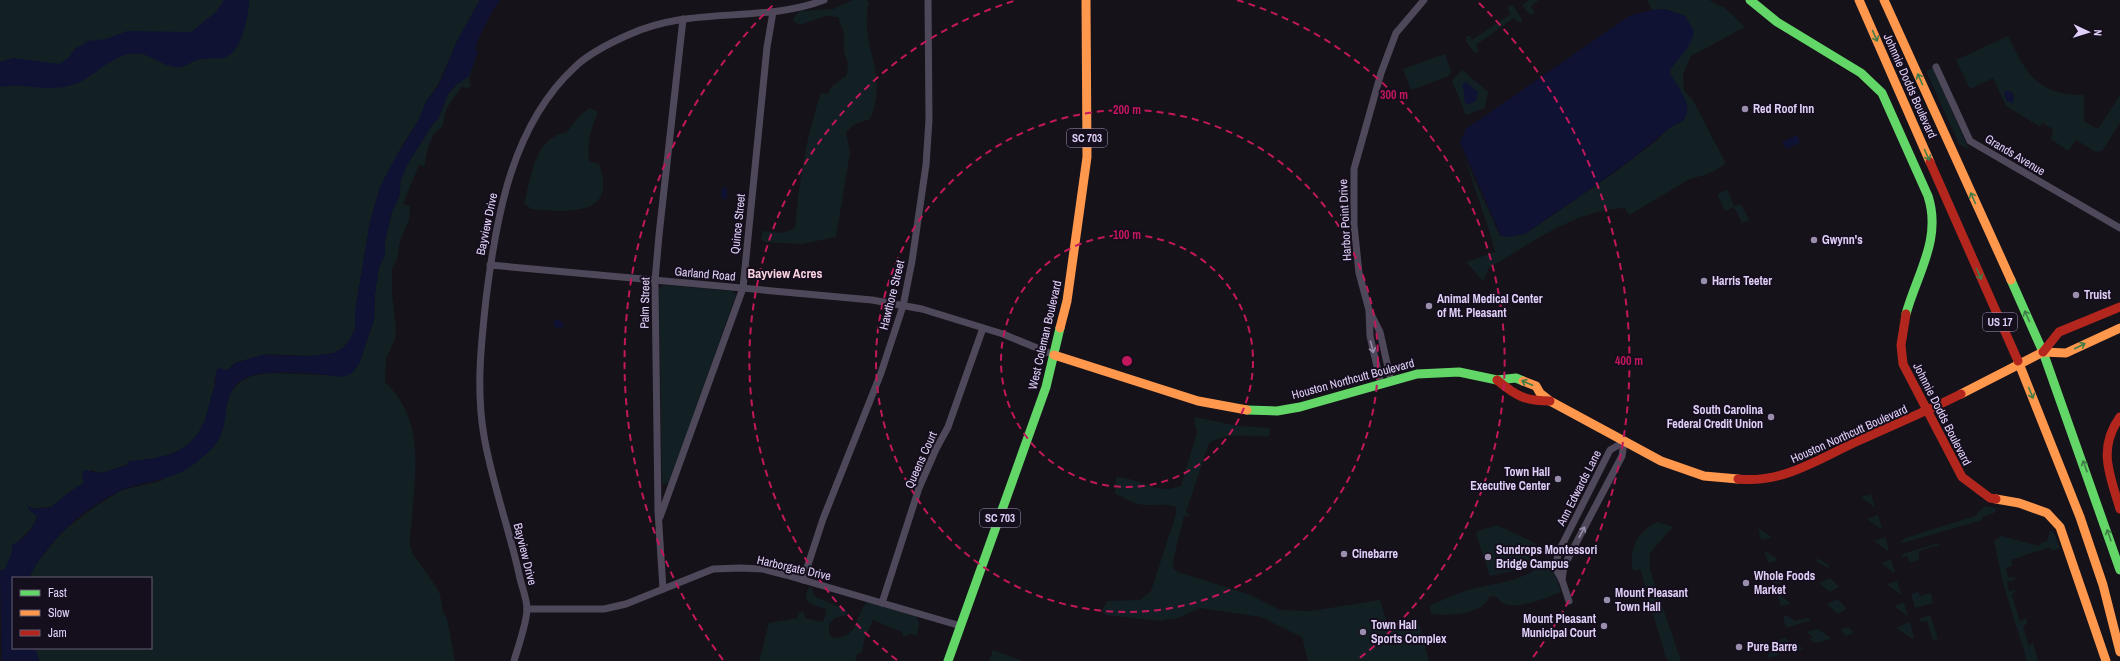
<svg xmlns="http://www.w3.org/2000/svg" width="2120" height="661" viewBox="0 0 2120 661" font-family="'Archivo Narrow',sans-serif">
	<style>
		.green { fill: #122024 }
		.water { fill: #0f1233 }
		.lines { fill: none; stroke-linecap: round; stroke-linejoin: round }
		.street { stroke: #4e485a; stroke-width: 7 }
		.fast { stroke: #63d668; stroke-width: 9 }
		.slow { stroke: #ff974d; stroke-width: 9 }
		.jam { stroke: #b3261e; stroke-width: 9 }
		.oneway { stroke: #407c46 }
		.oneway2 { stroke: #978caa }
		.ring { fill: none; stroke: #c2185b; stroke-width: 2; stroke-dasharray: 7 5 }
		.poi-dot { fill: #998eab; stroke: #150e1d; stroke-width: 1.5 }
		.labels { text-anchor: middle; stroke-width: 4; stroke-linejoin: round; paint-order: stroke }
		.shield { fill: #150e1d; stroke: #a396b7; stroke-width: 1 }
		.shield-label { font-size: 11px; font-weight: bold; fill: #e0d0f9 }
		.street-label { font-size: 12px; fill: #e0d0f9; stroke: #150e1d }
		.poi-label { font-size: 12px; font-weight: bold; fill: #e0d0f9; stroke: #150e1d; text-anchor: start }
		.neighbourhood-label { font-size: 13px; font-weight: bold; fill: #fad2e0; stroke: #150e1d }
		.centre { fill: #c2185b; stroke: #150e1d; stroke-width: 2 }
		.ring-label { font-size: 12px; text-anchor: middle; font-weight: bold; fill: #c2185b; stroke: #150e1d; stroke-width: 4; stroke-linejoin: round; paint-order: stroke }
	</style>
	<rect width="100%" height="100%" fill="#15121a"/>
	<g class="green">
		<path d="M 0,0 L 480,0 L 457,41 L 438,85 L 427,100 L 418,121 L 403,144 L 380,187 L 370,222 L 355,311 L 355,329 L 350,339 L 344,347 L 334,353 L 310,356 L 267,354 L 235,363 L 228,370 L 221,369 L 214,380 L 215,386 C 210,396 210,406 206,417 C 192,455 164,458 129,461 L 128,464 L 101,473 L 90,470 L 84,483 C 78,485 56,502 52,507 C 43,506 36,510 28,507 L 28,509 L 37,516 C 35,528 24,534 17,543 C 12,551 9,561 5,569 L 0,571 Z"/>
		<path d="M 853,0 L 867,0 L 869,3 C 858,45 890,71 870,119 L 855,124 L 846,132 L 850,153 L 836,237 L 802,244 L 765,242 L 761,239 L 763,231 L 783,233 L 795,228 C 799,183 806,136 821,93 L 828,94 L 831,87 L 847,75 L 848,63 L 844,53 L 844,33 L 838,17 L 825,16 L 800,25 L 793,21 L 794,17 L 800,11 L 833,9 Z"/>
		<path d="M 1529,0 L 1539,0 L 1531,6 L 1534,12 L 1533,14 L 1529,14 L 1522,5 Z"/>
		<path d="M 1647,0 L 1709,0 L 1725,8 L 1745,27 L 1691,56 L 1683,74 L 1684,91 L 1693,100 L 1726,164 L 1708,174 L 1690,179 L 1629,215 L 1625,208 C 1574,210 1532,243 1489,268 L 1483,281 L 1466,262 L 1495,252 L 1491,236 L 1464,156 L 1500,236 L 1525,234 L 1614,173 L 1656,141 L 1668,129 L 1684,120 L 1669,72 L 1675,61 L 1685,16 L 1665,9 L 1652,10 Z"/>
		<path d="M 1509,5 L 1513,6 L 1522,19 L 1521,22 L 1518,22 L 1514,18 L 1476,45 L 1479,51 L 1475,53 L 1466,41 L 1466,36 L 1470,36 L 1472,40 L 1511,14 L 1508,9 Z"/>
		<path d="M 2008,36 C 2027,75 2038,95 2084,95 L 2084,121 L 2098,129 L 2120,95 L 2120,123 L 2102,151 L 2096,152 L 2076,140 L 2068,151 L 2051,139 L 2053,129 L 2042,123 L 2040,127 L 2006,106 L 1993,78 L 1970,89 L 1956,60 Z"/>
		<path d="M 478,52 L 469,79 L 471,86 L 467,88 L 461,87 L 446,110 L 442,127 L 434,134 L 428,147 L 424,167 L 419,165 L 403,204 L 410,206 L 409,220 L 400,241 L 397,260 L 392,268 L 392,295 L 396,328 L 395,339 L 386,359 L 385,382 C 424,419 416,468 412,516 C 412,526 409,537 410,546 C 411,555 434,581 439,592 C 443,602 440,610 447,618 L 455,661 L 39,661 L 35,648 L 151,648 L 151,578 L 29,578 L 36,564 L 55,540 L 68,527 L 96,506 L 122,490 L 161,481 L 226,408 L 231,391 L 240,382 L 251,376 L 268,373 L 330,375 L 359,364 L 374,320 L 375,294 L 379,267 L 385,255 L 385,242 L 392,211 L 399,198 L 401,180 L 407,165 L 432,125 L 438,119 L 448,94 L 456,85 L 469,76 Z"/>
		<path d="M 1445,54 L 1451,71 L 1449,76 L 1411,90 L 1403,69 Z"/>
		<path d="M 1933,68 L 1969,150 L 1959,144 L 1926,71 Z"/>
		<path d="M 1462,70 L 1488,92 L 1485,108 L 1466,115 L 1452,81 Z"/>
		<path d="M 590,108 L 598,112 C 591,129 587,141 589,161 L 599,164 C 619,218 566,212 531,209 L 524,203 C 532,175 534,138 567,132 L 581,114 Z"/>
		<path d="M 1727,190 L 1734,206 L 1741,204 L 1749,220 L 1742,223 L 1734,207 L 1725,211 L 1717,194 Z"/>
		<path d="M 663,285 L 732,291 L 736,294 L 670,482 L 666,484 L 662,483 L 659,289 Z"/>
		<path d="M 1195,417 L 1238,426 L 1270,428 L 1270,434 L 1268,437 C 1248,436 1227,432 1209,443 L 1186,512 L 1191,516 L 1184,516 L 1173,561 L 1174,569 L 1178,572 L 1248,594 L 1280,610 L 1311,611 L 1380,600 L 1388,626 L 1418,620 L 1429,661 L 1308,661 L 1302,637 L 1261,617 L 1200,608 L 1178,618 L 1160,621 L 1105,615 L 1102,611 L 1107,601 L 1140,600 L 1151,591 L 1176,514 L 1176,507 C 1163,502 1151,507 1138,504 C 1130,502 1123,496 1115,494 L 1116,477 C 1134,477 1148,489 1166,489 C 1171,489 1176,487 1181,486 L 1197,432 L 1194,422 Z"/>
		<path d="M 1871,494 L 1875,507 L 1874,507 L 1861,497 Z"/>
		<path d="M 1985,506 L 2004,510 L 1996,509 L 1994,513 L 1982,517 L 1982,520 L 1903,543 L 1901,542 L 1905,538 L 1975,516 Z"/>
		<path d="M 1878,515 L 1882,528 L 1881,529 L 1867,519 Z"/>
		<path d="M 1658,522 L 1673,527 L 1650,553 L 1650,570 L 1681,661 L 1669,661 L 1666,658 L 1640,569 L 1634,571 C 1626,552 1639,529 1658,522 Z"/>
		<path d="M 1497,525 L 1535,543 L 1537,546 C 1528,572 1514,570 1490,576 L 1476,534 L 1478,531 Z"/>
		<path d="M 1758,528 L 1770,536 L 1770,538 L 1761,540 Z"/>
		<path d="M 2050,530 L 2054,533 L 2060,548 L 2052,551 L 2050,547 L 2011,560 L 2012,566 L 2006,568 L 2008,578 L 2016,577 L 2014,580 L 2007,582 L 2009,591 L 2016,590 L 2012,595 L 2020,622 L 2026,618 L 2027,623 L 2023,627 L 2029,646 L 2033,642 L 2038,661 L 2027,661 L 2003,583 L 1994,541 L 2001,536 L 2040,546 L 2041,543 L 2047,541 Z"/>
		<path d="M 1885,537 L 1889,550 L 1888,551 L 1874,541 Z"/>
		<path d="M 1939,543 L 1939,545 L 1919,551 L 1919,560 L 1910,562 L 1907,556 L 1902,557 L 1902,554 Z"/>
		<path d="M 1764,550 L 1776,558 L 1777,561 L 1768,563 Z"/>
		<path d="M 1816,558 L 1829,565 L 1829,568 L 1817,562 Z"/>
		<path d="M 1891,559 L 1895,572 L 1894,573 L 1881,563 Z"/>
		<path d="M 1548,560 L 1552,565 L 1561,592 C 1544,598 1508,616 1497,597 L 1490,596 C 1483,615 1448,616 1431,614 L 1430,606 L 1433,604 C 1443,600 1452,596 1462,592 C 1484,584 1531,582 1543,561 Z"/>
		<path d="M 1771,571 L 1783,580 L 1783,582 L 1774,584 Z"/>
		<path d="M 1830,578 L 1839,587 L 1830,592 L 1819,583 Z"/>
		<path d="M 1897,581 L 1901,594 L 1900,594 L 1887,584 Z"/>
		<path d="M 809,587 L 812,587 L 814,596 L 846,610 L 847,615 L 835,618 L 829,624 L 829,633 L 832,638 C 862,636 852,619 867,602 L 916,616 L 919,623 L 917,636 L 909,633 L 907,636 L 903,636 L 902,632 L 873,620 L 864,640 L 862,652 L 857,655 L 855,661 L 759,661 L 769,623 L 797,618 L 799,613 L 804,612 L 805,618 L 823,622 L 827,609 C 814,605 800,604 809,587 Z"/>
		<path d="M 1918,592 L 1920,596 L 1931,593 L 1933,603 L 1915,608 L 1911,594 Z"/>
		<path d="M 1777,593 L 1789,602 L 1790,604 L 1781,606 Z"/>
		<path d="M 1838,599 L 1847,609 L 1838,614 L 1827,604 Z"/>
		<path d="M 1904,603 L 1908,615 L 1907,616 L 1894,606 Z"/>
		<path d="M 1786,615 L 1795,621 L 1808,618 L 1811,620 L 1786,628 L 1783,616 Z"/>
		<path d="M 1930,615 L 1938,639 L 1933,640 L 1927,621 L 1921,622 L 1919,619 Z"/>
		<path d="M 1910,622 L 1914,637 L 1913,639 L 1896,628 Z"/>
		<path d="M 1848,627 L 1854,633 L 1846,636 L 1840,629 Z"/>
		<path d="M 1818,629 L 1831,638 L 1831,639 L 1815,643 L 1809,639 L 1813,637 L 1806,632 Z"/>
		<path d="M 1785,638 L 1791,643 L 1796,642 L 1803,649 L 1794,651 L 1785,645 L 1777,646 L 1774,651 L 1779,655 L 1769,658 L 1768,655 L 1779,640 Z"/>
		<path d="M 993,650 L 1023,661 L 989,661 Z"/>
	</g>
	<g class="water">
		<path d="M 224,0 L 249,0 C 249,15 242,51 226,57 C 218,60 210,57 202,59 C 191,60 186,69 174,67 C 155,64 149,49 125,55 C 105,61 92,79 72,85 C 49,93 23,82 0,87 L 0,62 L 14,58 L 59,64 L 68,58 L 75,49 L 88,41 L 106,39 L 127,31 L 191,32 L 216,12 Z"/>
		<path d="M 480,0 L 501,0 C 493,7 477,40 475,50 L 478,52 L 469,76 L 456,85 L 448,94 L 438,119 L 432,125 L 407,165 L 401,180 L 399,198 L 392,211 L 385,242 L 385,255 L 379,267 L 375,294 L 374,320 L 359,364 L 352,373 L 344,377 C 319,374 261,366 240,381 C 222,395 229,420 220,437 C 215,448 200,460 190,467 C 169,481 145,481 122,490 C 84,507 47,541 29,578 L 13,578 L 13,648 L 35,648 L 39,661 L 2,661 L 0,571 L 5,569 L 13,550 L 11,547 C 14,542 19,542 23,538 C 29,533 36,523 37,516 L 28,509 L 28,506 L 34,509 L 52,507 C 56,502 78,485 84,483 L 82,475 L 84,470 L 101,473 L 128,465 L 129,461 C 164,458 192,455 206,417 C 209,407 210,398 214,388 C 217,383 213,377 218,368 L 228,370 L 235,363 L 262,355 L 310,356 L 334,353 L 344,347 L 350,339 L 355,329 L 355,311 L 370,222 L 380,187 L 391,165 L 418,121 L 427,100 L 439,85 L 457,41 Z"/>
		<path d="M 1665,9 L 1685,16 L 1694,31 C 1692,48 1677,58 1669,72 C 1675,83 1690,100 1687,113 C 1685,123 1674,124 1667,130 C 1623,169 1573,200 1525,234 L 1508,237 L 1501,236 L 1460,142 L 1466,129 L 1629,16 L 1652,10 Z"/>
		<path d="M 1466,82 L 1478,92 L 1476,101 L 1466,105 C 1463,97 1465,91 1462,84 Z"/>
		<path d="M 2006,90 L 2013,93 L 2014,97 L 2013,104 L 2007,101 L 2004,94 Z"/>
		<path d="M 1797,135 L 1800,143 L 1786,149 L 1782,142 Z"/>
		<path d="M 722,187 L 727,188 L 727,199 L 721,198 Z"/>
		<path d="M 557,319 L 564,324 L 564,327 L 557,328 L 554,326 L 554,321 Z"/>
	</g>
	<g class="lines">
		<g class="street">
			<path d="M 1936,67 L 1970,141 L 2120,228"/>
			<path d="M 490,265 L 872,300 L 922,309 L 1003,334 L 1054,355"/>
			<path d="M 1370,312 L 1380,332 L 1391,381"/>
			<path d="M 1381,384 L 1370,336 L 1369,310 L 1359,273 L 1354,225 L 1354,169 L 1381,73 L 1396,33 L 1424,0"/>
			<path d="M 660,517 L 743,288 L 767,47 L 773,12"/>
			<path d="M 803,580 L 823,519 L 881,373 L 903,306 L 912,261 L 926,165 L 929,120 L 928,0"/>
			<path d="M 1562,580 L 1564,566 L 1622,456 L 1624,442"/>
			<path d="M 663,589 L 658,511 L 655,281 L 659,235 L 683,19"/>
			<path d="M 1569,601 L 1562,580 L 1555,567 L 1559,551 L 1610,450 L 1624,442"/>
			<path d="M 882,603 L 919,488 L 936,449 L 948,427 L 983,328"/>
			<path d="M 527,609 L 604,609 L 626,604 L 713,569 L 740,568 L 763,569 L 786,575 L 961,626"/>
			<path d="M 514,661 C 518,647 527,622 527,609 C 527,598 521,585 519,574 C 509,528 492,483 484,436 C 476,390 481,345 486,299 C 496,217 512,125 575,67 C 589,53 610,43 628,35 C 692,5 761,24 824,0"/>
		</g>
		<g class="fast">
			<path d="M 1750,0 L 1777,22 L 1861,73 L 1882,93 L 1928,196 C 1942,239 1917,274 1906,314"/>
			<path d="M 2011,280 L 2043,352 L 2120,570"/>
			<path d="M 1247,410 L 1277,411 L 1300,407 L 1417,374 L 1459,372 L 1497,380 L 1516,378 L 1523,381"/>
			<path d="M 948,661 L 1046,387 L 1060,328"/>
		</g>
		<g class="slow">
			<path d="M 1859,0 L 1930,162"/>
			<path d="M 1884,0 L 2011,280"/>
			<path d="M 1060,328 L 1067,301 L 1087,157 L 1086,0"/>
			<path d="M 1054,355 L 1198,401 L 1247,410"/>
			<path d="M 2018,361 L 2080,517 L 2103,585 L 2120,652"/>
			<path d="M 1523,381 L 1536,386 L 1540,393 L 1550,401 L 1661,461 L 1704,476 L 1738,479"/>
			<path d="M 1961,394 L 2043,352 L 2066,353 L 2120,328"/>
			<path d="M 1996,499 L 2019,503 L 2047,513 L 2060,527 L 2106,661"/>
		</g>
		<g class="jam">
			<path d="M 1930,162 L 2018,361"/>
			<path d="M 1906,314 L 1901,345 L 1903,364 L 1962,477 L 1990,498 L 1996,499"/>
			<path d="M 2043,352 L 2059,332 L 2120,307"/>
			<path d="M 1497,380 C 1516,396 1525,401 1550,401"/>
			<path d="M 2120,417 C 2097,449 2110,475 2120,509"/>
			<path d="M 1738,479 C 1783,484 1820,458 1858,441 C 1893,425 1927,411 1961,394"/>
		</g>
	</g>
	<defs><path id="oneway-shaft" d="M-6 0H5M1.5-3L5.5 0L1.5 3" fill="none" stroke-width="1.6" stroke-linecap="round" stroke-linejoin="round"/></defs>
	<g class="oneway">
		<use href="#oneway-shaft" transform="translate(1875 36) rotate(66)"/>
		<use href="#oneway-shaft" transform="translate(1920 79) rotate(-114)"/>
		<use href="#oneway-shaft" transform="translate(1927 155) rotate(66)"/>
		<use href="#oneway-shaft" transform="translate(1973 198) rotate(-114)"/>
		<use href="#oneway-shaft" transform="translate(1979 274) rotate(66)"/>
		<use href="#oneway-shaft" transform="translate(2027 316) rotate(-114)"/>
		<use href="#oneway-shaft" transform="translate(2080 346) rotate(-27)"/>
		<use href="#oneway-shaft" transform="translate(1527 383) rotate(-157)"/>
		<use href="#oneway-shaft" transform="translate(2031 393) rotate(68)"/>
		<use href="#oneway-shaft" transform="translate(2085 466) rotate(-110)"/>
		<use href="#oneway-shaft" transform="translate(2109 535) rotate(-109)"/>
	</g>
	<g class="oneway2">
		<use href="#oneway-shaft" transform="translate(1372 347) rotate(76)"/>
		<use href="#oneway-shaft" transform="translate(1582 532) rotate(-62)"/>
	</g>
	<g class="ring">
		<circle cx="1127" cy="361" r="126"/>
		<circle cx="1127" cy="361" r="251"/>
		<path d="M897 660A377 377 0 0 1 1017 0M1237 0A377 377 0 0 1 1357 660"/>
		<path d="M723 660A502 502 0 0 1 775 3M1479 3A502 502 0 0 1 1531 660"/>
	</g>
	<g class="poi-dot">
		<circle cx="1745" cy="109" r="4"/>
		<circle cx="1814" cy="240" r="4"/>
		<circle cx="1704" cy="281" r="4"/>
		<circle cx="2076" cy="295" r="4"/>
		<circle cx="1429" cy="306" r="4"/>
		<circle cx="1771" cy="417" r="4"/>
		<circle cx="1558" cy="479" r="4"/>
		<circle cx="1344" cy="554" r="4"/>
		<circle cx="1488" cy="557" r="4"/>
		<circle cx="1746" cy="583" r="4"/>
		<circle cx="1607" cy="600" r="4"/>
		<circle cx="1604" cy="626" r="4"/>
		<circle cx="1363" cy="632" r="4"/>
		<circle cx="1739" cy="647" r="4"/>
	</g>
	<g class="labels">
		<g class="shield">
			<rect x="1067" y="129" width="40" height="18" rx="3"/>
			<rect x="1983" y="313" width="34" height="18" rx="3"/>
			<rect x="980" y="509" width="40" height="18" rx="3"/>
		</g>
		<g class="shield-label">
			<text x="1087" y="142">SC 703</text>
			<text x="2000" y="326">US 17</text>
			<text x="1000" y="522">SC 703</text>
		</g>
		<g class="street-label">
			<text transform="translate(1910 86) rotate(66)" y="4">Johnnie Dodds Boulevard</text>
			<text transform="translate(2015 155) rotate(31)" y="4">Grands Avenue</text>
			<text transform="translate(1345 220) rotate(-93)" y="4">Harbor Point Drive</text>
			<text transform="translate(487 224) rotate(-78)" y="4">Bayview Drive</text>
			<text transform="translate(738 224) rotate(-84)" y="4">Quince Street</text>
			<text transform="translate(705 274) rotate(5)" y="4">Garland Road</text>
			<text transform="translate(892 295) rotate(-76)" y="4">Hawthore Street</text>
			<text transform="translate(645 303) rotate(-89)" y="4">Palm Street</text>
			<text transform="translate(1045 335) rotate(-77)" y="4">West Coleman Boulevard</text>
			<text transform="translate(1353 379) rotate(-15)" y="4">Houston Northcutt Boulevard</text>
			<text transform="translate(1942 414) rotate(63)" y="4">Johnnie Dodds Boulevard</text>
			<text transform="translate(1849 434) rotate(-24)" y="4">Houston Northcutt Boulevard</text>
			<text transform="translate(921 460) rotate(-66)" y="4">Queens Court</text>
			<text transform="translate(1579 488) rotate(-63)" y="4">Ann Edwards Lane</text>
			<text transform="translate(525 554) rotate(76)" y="4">Bayview Drive</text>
			<text transform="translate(794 568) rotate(13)" y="4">Harborgate Drive</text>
		</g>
		<g class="poi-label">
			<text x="1753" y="113">Red Roof Inn</text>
			<text x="1822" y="244">Gwynn's</text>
			<text x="1712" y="285">Harris Teeter</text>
			<text x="2084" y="299">Truist</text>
			<text x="1437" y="303">Animal Medical Center<tspan x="1437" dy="14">of Mt. Pleasant</tspan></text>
			<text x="1763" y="414" text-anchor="end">South Carolina<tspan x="1763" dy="14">Federal Credit Union</tspan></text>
			<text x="1550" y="476" text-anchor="end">Town Hall<tspan x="1550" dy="14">Executive Center</tspan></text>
			<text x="1496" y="554">Sundrops Montessori<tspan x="1496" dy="14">Bridge Campus</tspan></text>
			<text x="1352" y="558">Cinebarre</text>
			<text x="1754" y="580">Whole Foods<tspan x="1754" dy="14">Market</tspan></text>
			<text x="1615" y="597">Mount Pleasant<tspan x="1615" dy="14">Town Hall</tspan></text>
			<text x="1596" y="623" text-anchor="end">Mount Pleasant<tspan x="1596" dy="14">Municipal Court</tspan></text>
			<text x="1371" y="629">Town Hall<tspan x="1371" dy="14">Sports Complex</tspan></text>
			<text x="1747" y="651">Pure Barre</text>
		</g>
		<g class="neighbourhood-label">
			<text x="785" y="278">Bayview Acres</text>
		</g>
	</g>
	<circle cx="1127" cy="361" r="6" class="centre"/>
	<g class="ring-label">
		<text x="1394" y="99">300 m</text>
		<text x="1127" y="114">200 m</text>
		<text x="1127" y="239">100 m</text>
		<text x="1629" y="365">400 m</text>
	</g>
	<rect x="12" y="577" width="140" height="72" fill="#150e1d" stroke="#665c75"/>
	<rect x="20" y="590" width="20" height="6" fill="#63d668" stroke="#665c75"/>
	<text x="48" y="597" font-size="12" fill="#e0d0f9">Fast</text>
	<rect x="20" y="610" width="20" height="6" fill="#ff974d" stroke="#665c75"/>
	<text x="48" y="617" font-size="12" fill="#e0d0f9">Slow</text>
	<rect x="20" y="630" width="20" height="6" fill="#b3261e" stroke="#665c75"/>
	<text x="48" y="637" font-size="12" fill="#e0d0f9">Jam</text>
	<g transform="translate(2088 32) rotate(94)" stroke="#150e1d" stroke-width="3" paint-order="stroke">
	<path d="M0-3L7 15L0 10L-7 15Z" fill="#e0d0f9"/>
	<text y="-6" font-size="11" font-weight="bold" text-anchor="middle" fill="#e0d0f9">N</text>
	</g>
</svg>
